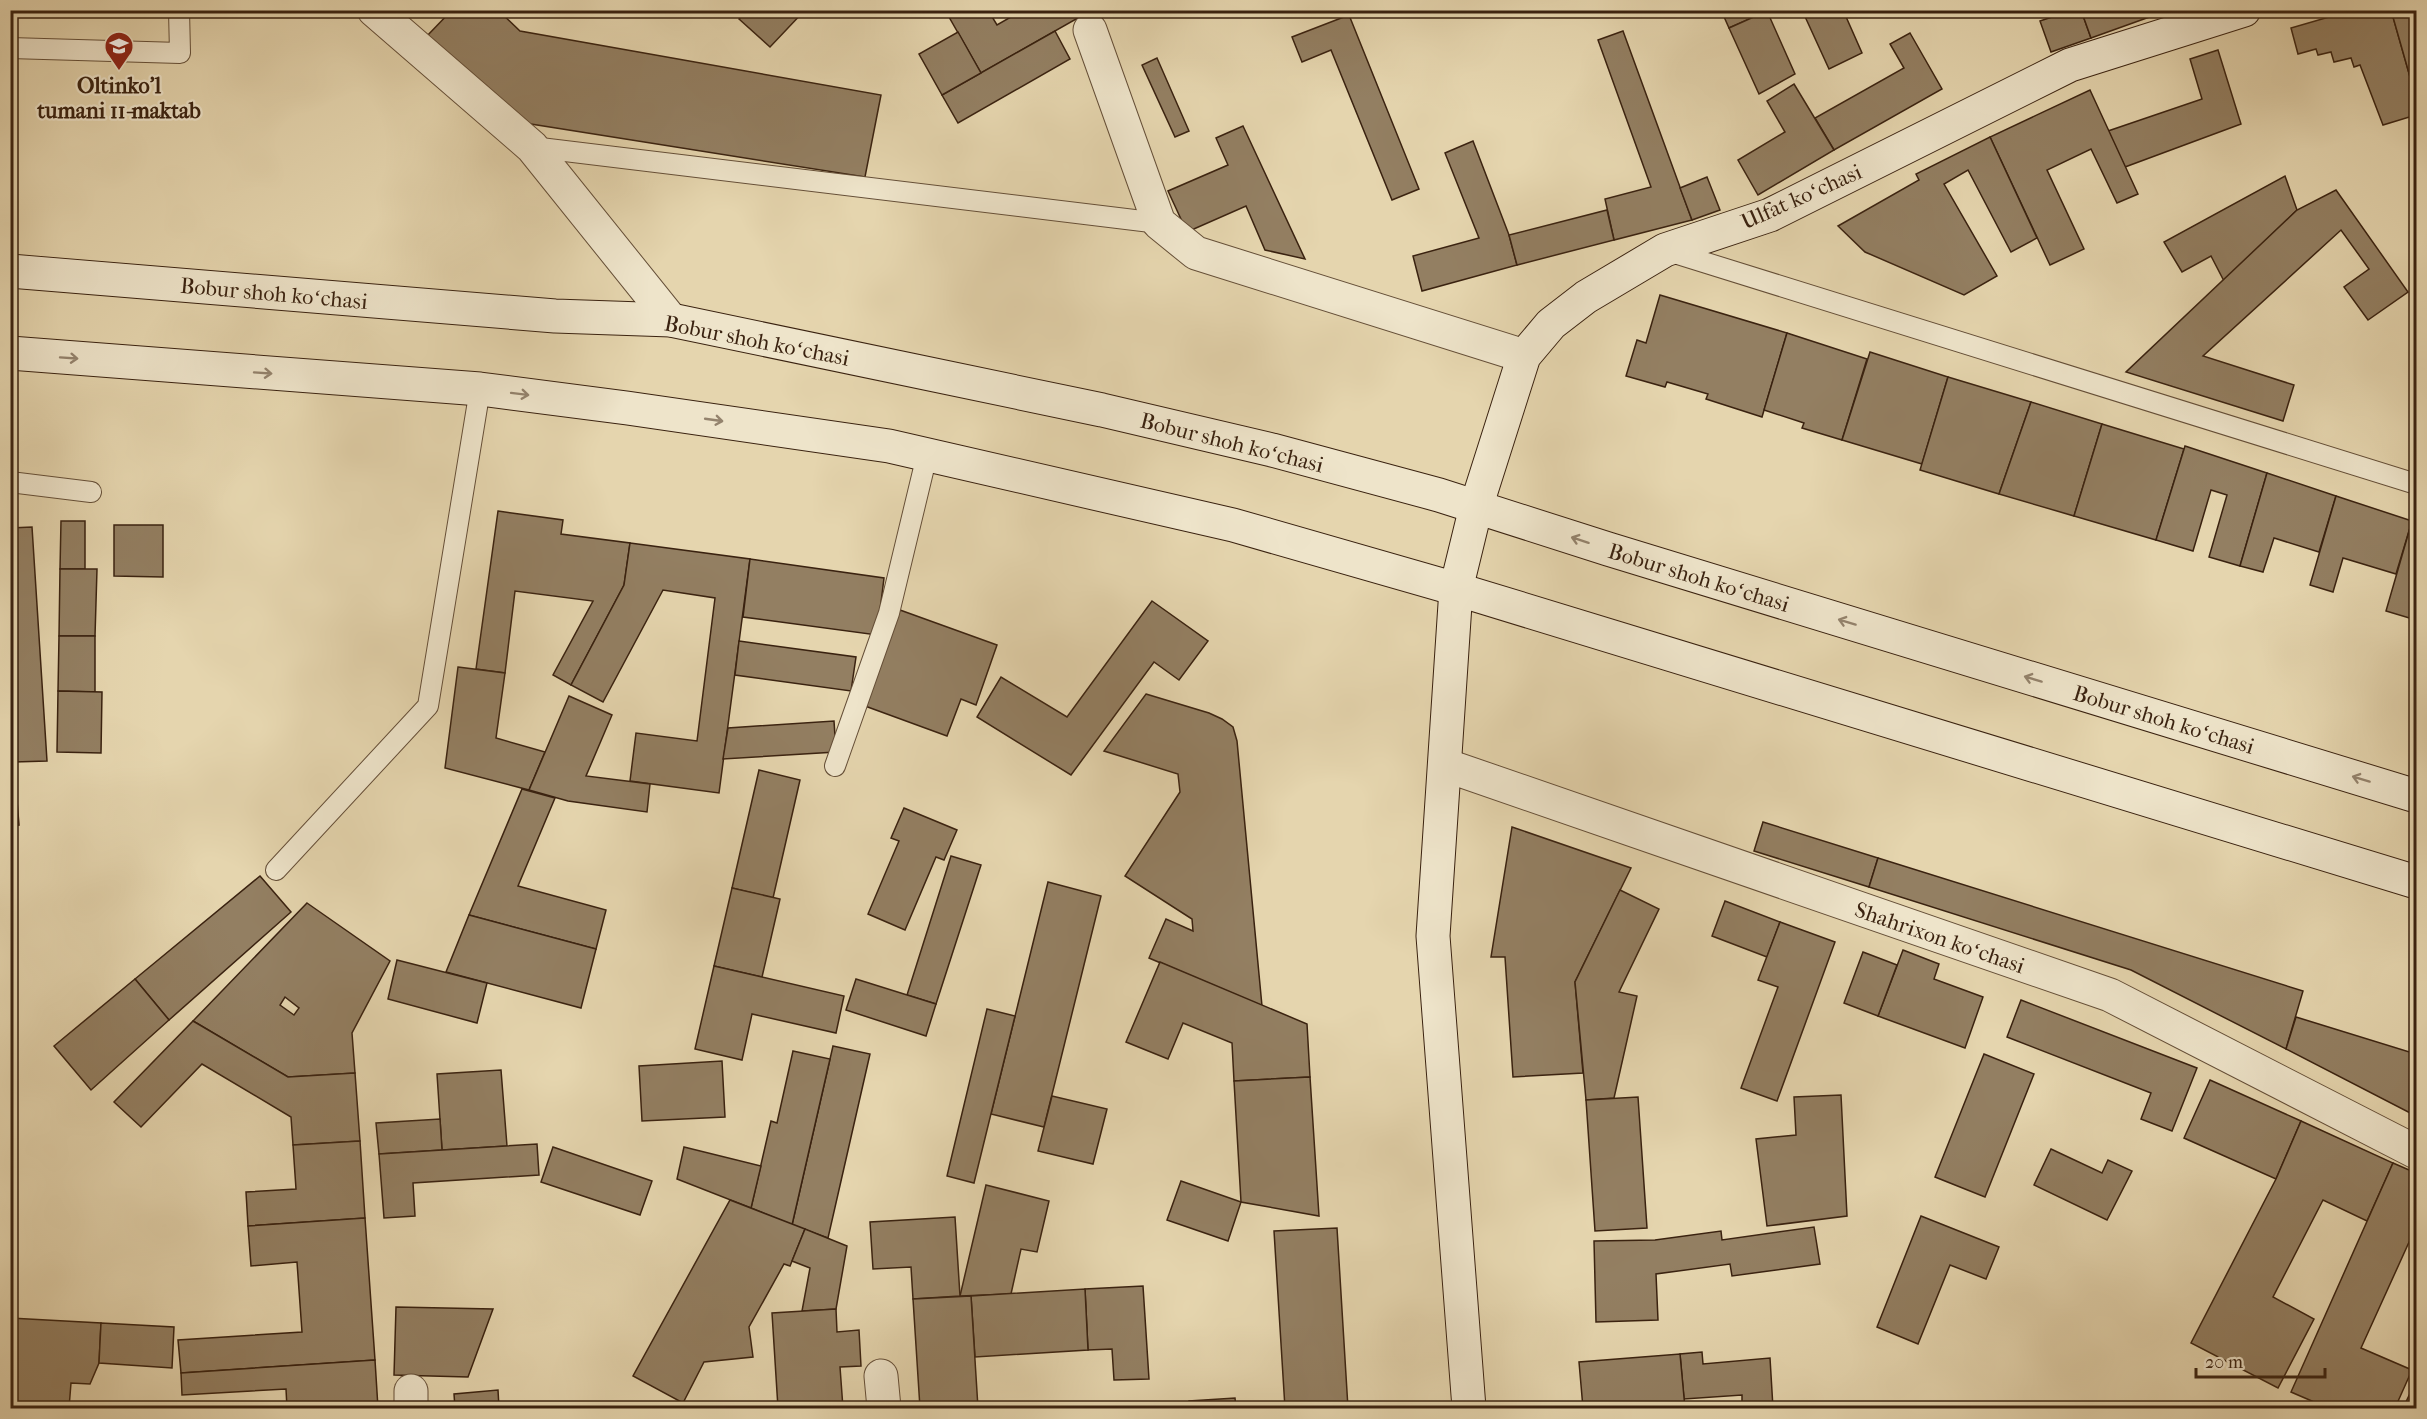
<svg xmlns="http://www.w3.org/2000/svg" width="2427" height="1419" viewBox="0 0 2427 1419" font-family="'IM FELL French Canon',serif">
	<style>
		.building { fill: #937f62; stroke: #3a2210; stroke-width: 1.5; fill-rule: evenodd }
		.lines { fill: none; stroke-linecap: round; stroke-linejoin: round }
		.lane-casing { stroke: #654f38; stroke-width: 22 }
		.street-casing { stroke: #654f38; stroke-width: 35 }
		.secondary-casing { stroke: #3a2210; stroke-width: 35 }
		.lane { stroke: #eee4ca; stroke-width: 20 }
		.street { stroke: #eee4ca; stroke-width: 33 }
		.secondary { stroke: #eee4ca; stroke-width: 33 }
		.oneway { stroke: #94836d }
		.labels { text-anchor: middle; stroke-width: 4.5; stroke-linejoin: round; paint-order: stroke }
		.poi-label { font-size: 22px; font-weight: bold; fill: #3a2210; stroke: #eee4ca }
		.street-label { font-size: 22px; fill: #3a2210; stroke: #eee4ca }
	</style>
	<rect width="100%" height="100%" fill="#e5d5ae"/>
	<filter id="stains"><feTurbulence type="fractalNoise" baseFrequency=".00333" numOctaves="4"/><feColorMatrix values="0 0 0 0 .2 0 0 0 0 .09 0 0 0 0 .02 0 0 0 .5 -.17"/></filter>
	<radialGradient id="worn" r=".72"><stop offset=".6" stop-color="#630" stop-opacity="0"/><stop offset="1" stop-color="#630" stop-opacity=".3"/></radialGradient>
	<g class="building">
		<path d="M 452,10 L 498,10 L 520,31 L 881,95 L 865,177 L 512,121 L 426,37 Z"/>
		<path d="M 748,10 L 805,10 L 770,47 L 739,19 Z"/>
		<path d="M 945,10 L 988,10 L 997,25 L 1023,10 L 1092,10 L 981,73 Z"/>
		<path d="M 1721,10 L 1760,10 L 1761,14 L 1729,28 Z"/>
		<path d="M 1802,10 L 1843,10 L 1862,53 L 1829,69 Z"/>
		<path d="M 2060,10 L 2081,10 L 2091,38 L 2051,52 L 2040,21 L 2061,14 Z"/>
		<path d="M 2081,10 L 2169,10 L 2091,38 Z"/>
		<path d="M 2353,10 L 2391,10 L 2416,98 L 2416,115 L 2383,125 L 2360,65 L 2354,67 L 2351,58 L 2334,62 L 2331,52 L 2318,55 L 2316,49 L 2298,54 L 2291,28 Z"/>
		<path d="M 2391,10 L 2416,10 L 2416,98 Z"/>
		<path d="M 1767,11 L 1795,74 L 1759,94 L 1729,28 Z"/>
		<path d="M 1349,15 L 1419,189 L 1392,200 L 1331,50 L 1302,62 L 1292,37 Z"/>
		<path d="M 1055,31 L 1070,59 L 958,123 L 942,95 Z"/>
		<path d="M 1623,31 L 1692,220 L 1614,240 L 1605,199 L 1651,187 L 1598,40 Z"/>
		<path d="M 958,32 L 981,73 L 942,95 L 919,54 Z"/>
		<path d="M 1910,33 L 1942,89 L 1834,150 L 1815,118 L 1904,68 L 1890,44 Z"/>
		<path d="M 2218,50 L 2241,124 L 2125,167 L 2108,131 L 2202,99 L 2190,59 Z"/>
		<path d="M 1157,58 L 1189,131 L 1175,137 L 1142,65 Z"/>
		<path d="M 1794,84 L 1834,150 L 1758,195 L 1738,160 L 1785,132 L 1767,101 Z"/>
		<path d="M 2090,90 L 2138,194 L 2117,203 L 2091,149 L 2047,170 L 2084,249 L 2050,265 L 1990,137 Z"/>
		<path d="M 1243,126 L 1305,259 L 1265,250 L 1246,206 L 1187,232 L 1168,191 L 1228,165 L 1216,138 Z"/>
		<path d="M 1990,137 L 2037,238 L 2011,252 L 1968,170 L 1944,184 L 1997,276 L 1964,295 L 1865,252 L 1838,226 L 1919,180 L 1916,174 Z"/>
		<path d="M 1473,141 L 1509,235 L 1517,265 L 1422,291 L 1413,256 L 1479,238 L 1445,153 Z"/>
		<path d="M 2285,176 L 2297,210 L 2224,281 L 2211,256 L 2182,272 L 2164,242 Z"/>
		<path d="M 1707,177 L 1720,210 L 1692,220 L 1680,188 Z"/>
		<path d="M 2336,190 L 2408,292 L 2368,320 L 2344,287 L 2369,269 L 2341,230 L 2203,356 L 2294,385 L 2283,421 L 2126,372 L 2297,210 Z"/>
		<path d="M 1607,210 L 1614,240 L 1517,265 L 1509,235 Z"/>
		<path d="M 1660,295 L 1787,333 L 1762,417 L 1706,399 L 1708,394 L 1667,382 L 1665,387 L 1626,376 L 1637,340 L 1646,343 Z"/>
		<path d="M 1787,333 L 1867,359 L 1842,440 L 1802,428 L 1804,423 L 1764,410 Z"/>
		<path d="M 1870,352 L 1948,377 L 1922,464 L 1842,440 Z"/>
		<path d="M 1948,377 L 2031,402 L 1999,494 L 1920,470 Z"/>
		<path d="M 2031,402 L 2102,424 L 2074,516 L 1999,494 Z"/>
		<path d="M 2102,424 L 2184,449 L 2156,540 L 2074,516 Z"/>
		<path d="M 2185,446 L 2267,473 L 2240,566 L 2209,557 L 2227,495 L 2211,490 L 2193,551 L 2156,540 Z"/>
		<path d="M 2267,473 L 2336,496 L 2319,552 L 2274,538 L 2263,572 L 2240,566 Z"/>
		<path d="M 2336,496 L 2412,521 L 2396,574 L 2343,558 L 2333,592 L 2310,585 Z"/>
		<path d="M 498,511 L 563,520 L 561,534 L 630,543 L 624,585 L 571,685 L 553,675 L 593,601 L 515,591 L 505,673 L 476,669 Z"/>
		<path d="M 61,521 L 85,521 L 85,569 L 60,569 Z"/>
		<path d="M 2412,521 L 2416,522 L 2416,620 L 2386,611 Z"/>
		<path d="M 114,525 L 163,525 L 163,577 L 114,576 Z"/>
		<path d="M 32,527 L 47,761 L 14,762 L 10,715 L 10,528 Z"/>
		<path d="M 630,543 L 750,559 L 719,793 L 630,781 L 636,733 L 697,741 L 715,598 L 663,590 L 603,702 L 571,685 L 624,585 Z"/>
		<path d="M 750,559 L 884,578 L 877,635 L 743,617 Z"/>
		<path d="M 60,569 L 97,569 L 95,636 L 59,636 Z"/>
		<path d="M 1152,601 L 1208,641 L 1179,680 L 1154,662 L 1071,775 L 977,717 L 1001,677 L 1067,717 Z"/>
		<path d="M 900,610 L 997,645 L 976,705 L 961,699 L 947,736 L 865,706 Z"/>
		<path d="M 59,636 L 95,636 L 95,692 L 58,691 Z"/>
		<path d="M 739,641 L 856,657 L 851,691 L 735,675 Z"/>
		<path d="M 458,667 L 505,673 L 496,738 L 545,752 L 529,790 L 445,768 Z"/>
		<path d="M 58,691 L 102,692 L 101,753 L 57,752 Z"/>
		<path d="M 1146,694 L 1209,713 L 1222,719 L 1233,727 L 1237,741 L 1262,1006 L 1149,958 L 1166,919 L 1193,931 L 1192,919 L 1125,876 L 1180,792 L 1178,774 L 1104,751 Z"/>
		<path d="M 569,696 L 612,715 L 586,776 L 650,784 L 647,812 L 568,801 L 529,790 Z"/>
		<path d="M 10,715 L 19,825 L 10,826 Z"/>
		<path d="M 834,721 L 836,752 L 723,759 L 728,728 Z"/>
		<path d="M 759,770 L 800,780 L 773,898 L 732,888 Z"/>
		<path d="M 522,789 L 555,798 L 518,886 L 606,910 L 596,949 L 469,915 Z"/>
		<path d="M 904,808 L 957,830 L 944,860 L 936,857 L 905,930 L 868,914 L 899,841 L 891,838 Z"/>
		<path d="M 1763,822 L 1878,858 L 1869,887 L 1754,851 Z"/>
		<path d="M 1512,827 L 1631,868 L 1575,982 L 1583,1073 L 1513,1077 L 1505,957 L 1491,957 Z"/>
		<path d="M 951,856 L 981,865 L 936,1004 L 907,995 Z"/>
		<path d="M 1878,858 L 2303,991 L 2286,1049 L 2131,970 L 1869,887 Z"/>
		<path d="M 260,876 L 291,912 L 169,1020 L 135,979 Z"/>
		<path d="M 1048,882 L 1101,896 L 1044,1127 L 991,1114 Z"/>
		<path d="M 732,888 L 780,899 L 762,977 L 714,966 Z"/>
		<path d="M 1620,890 L 1659,909 L 1619,992 L 1637,996 L 1614,1098 L 1586,1100 L 1575,982 Z"/>
		<path d="M 1725,901 L 1780,922 L 1767,957 L 1712,936 Z"/>
		<path d="M 307,903 L 390,961 L 352,1033 L 355,1073 L 288,1077 L 193,1021 ZM 285,997 L 299,1008 L 294,1015 L 280,1005 Z"/>
		<path d="M 469,915 L 596,949 L 581,1008 L 446,972 Z"/>
		<path d="M 1780,922 L 1835,942 L 1777,1101 L 1741,1088 L 1778,987 L 1758,980 Z"/>
		<path d="M 1903,950 L 1939,964 L 1934,979 L 1983,997 L 1965,1048 L 1878,1016 Z"/>
		<path d="M 1863,952 L 1897,965 L 1878,1016 L 1844,1003 Z"/>
		<path d="M 397,960 L 487,983 L 477,1023 L 388,999 Z"/>
		<path d="M 1160,962 L 1307,1024 L 1310,1077 L 1234,1081 L 1232,1043 L 1183,1023 L 1168,1059 L 1126,1042 Z"/>
		<path d="M 714,966 L 844,996 L 836,1033 L 752,1014 L 742,1060 L 695,1049 Z"/>
		<path d="M 135,979 L 169,1020 L 91,1090 L 54,1046 Z"/>
		<path d="M 856,979 L 936,1004 L 926,1036 L 846,1010 Z"/>
		<path d="M 2021,1000 L 2197,1068 L 2172,1131 L 2141,1119 L 2151,1093 L 2007,1037 Z"/>
		<path d="M 987,1009 L 1015,1016 L 974,1183 L 947,1176 Z"/>
		<path d="M 2296,1017 L 2416,1054 L 2416,1116 L 2286,1049 Z"/>
		<path d="M 193,1021 L 288,1077 L 355,1073 L 360,1141 L 293,1145 L 291,1117 L 202,1064 L 141,1127 L 114,1102 Z"/>
		<path d="M 833,1046 L 870,1054 L 828,1238 L 792,1225 Z"/>
		<path d="M 793,1051 L 830,1059 L 792,1225 L 751,1208 L 771,1121 L 777,1123 Z"/>
		<path d="M 1984,1054 L 2034,1074 L 1985,1197 L 1935,1177 Z"/>
		<path d="M 722,1061 L 725,1117 L 642,1121 L 639,1066 Z"/>
		<path d="M 501,1070 L 507,1146 L 442,1150 L 437,1074 Z"/>
		<path d="M 1310,1077 L 1319,1216 L 1241,1202 L 1234,1081 Z"/>
		<path d="M 2210,1080 L 2301,1121 L 2276,1179 L 2184,1138 Z"/>
		<path d="M 1841,1095 L 1847,1216 L 1767,1226 L 1756,1139 L 1796,1135 L 1794,1097 Z"/>
		<path d="M 1052,1096 L 1107,1109 L 1093,1164 L 1038,1151 Z"/>
		<path d="M 1638,1097 L 1647,1228 L 1595,1231 L 1586,1100 Z"/>
		<path d="M 440,1119 L 442,1150 L 379,1154 L 376,1123 Z"/>
		<path d="M 2301,1121 L 2393,1163 L 2367,1221 L 2323,1200 L 2273,1297 L 2314,1319 L 2278,1388 L 2191,1343 L 2276,1179 Z"/>
		<path d="M 360,1141 L 365,1218 L 248,1226 L 246,1192 L 296,1189 L 293,1145 Z"/>
		<path d="M 537,1144 L 539,1175 L 413,1183 L 415,1216 L 384,1218 L 379,1154 Z"/>
		<path d="M 553,1147 L 652,1181 L 640,1215 L 541,1182 Z"/>
		<path d="M 684,1147 L 761,1166 L 751,1208 L 677,1179 Z"/>
		<path d="M 2051,1149 L 2102,1173 L 2108,1160 L 2132,1171 L 2107,1220 L 2034,1185 Z"/>
		<path d="M 2393,1163 L 2416,1173 L 2416,1243 L 2410,1240 L 2361,1348 L 2412,1370 L 2395,1408 L 2328,1408 L 2291,1392 Z"/>
		<path d="M 1181,1181 L 1241,1202 L 1228,1241 L 1167,1220 Z"/>
		<path d="M 986,1185 L 1049,1201 L 1037,1252 L 1021,1249 L 1011,1294 L 960,1296 Z"/>
		<path d="M 730,1200 L 805,1229 L 790,1266 L 784,1264 L 749,1327 L 753,1357 L 704,1362 L 683,1403 L 633,1376 Z"/>
		<path d="M 1921,1216 L 1999,1247 L 1986,1279 L 1950,1265 L 1918,1344 L 1877,1327 Z"/>
		<path d="M 955,1217 L 960,1296 L 913,1299 L 911,1267 L 873,1269 L 870,1222 Z"/>
		<path d="M 365,1218 L 375,1360 L 181,1373 L 178,1340 L 302,1332 L 297,1262 L 251,1266 L 248,1226 Z"/>
		<path d="M 1814,1227 L 1820,1264 L 1732,1276 L 1730,1264 L 1656,1274 L 1658,1320 L 1596,1322 L 1594,1241 L 1655,1240 L 1721,1231 L 1722,1240 Z"/>
		<path d="M 1337,1228 L 1348,1408 L 1285,1408 L 1274,1231 Z"/>
		<path d="M 805,1229 L 847,1246 L 836,1309 L 802,1311 L 810,1268 L 792,1261 Z"/>
		<path d="M 1143,1286 L 1149,1379 L 1114,1380 L 1112,1349 L 1088,1350 L 1085,1289 Z"/>
		<path d="M 1085,1289 L 1088,1350 L 975,1357 L 971,1296 Z"/>
		<path d="M 971,1296 L 978,1408 L 920,1408 L 913,1299 Z"/>
		<path d="M 396,1307 L 493,1309 L 468,1377 L 394,1375 Z"/>
		<path d="M 836,1309 L 837,1332 L 859,1330 L 861,1366 L 840,1367 L 843,1408 L 778,1408 L 772,1313 Z"/>
		<path d="M 10,1318 L 101,1323 L 99,1363 L 90,1384 L 71,1383 L 69,1408 L 10,1408 Z"/>
		<path d="M 101,1323 L 174,1327 L 172,1368 L 99,1363 Z"/>
		<path d="M 1702,1352 L 1703,1364 L 1770,1358 L 1773,1408 L 1742,1408 L 1742,1395 L 1684,1399 L 1680,1354 Z"/>
		<path d="M 1680,1354 L 1685,1408 L 1583,1408 L 1579,1362 Z"/>
		<path d="M 375,1360 L 378,1408 L 287,1408 L 286,1389 L 182,1395 L 181,1373 Z"/>
		<path d="M 2416,1381 L 2416,1408 L 2403,1408 Z"/>
		<path d="M 498,1390 L 499,1408 L 455,1408 L 454,1394 Z"/>
		<path d="M 1235,1398 L 1236,1408 L 1189,1408 L 1189,1401 Z"/>
		<path d="M 778,1402 L 778,1408 L 679,1408 Z"/>
	</g>
	<g class="lines">
		<g class="lane-casing">
			<g id="lane">
				<path d="M 10,48 L 180,53 L 179,10"/>
				<path d="M 532,147 L 1159,223"/>
				<path d="M 1668,251 L 2416,484"/>
				<path d="M 10,482 L 91,492"/>
				<path d="M 835,766 L 889,613 L 927,455"/>
				<path d="M 276,870 L 428,706 L 480,389"/>
			</g>
		</g>
		<g class="street-casing">
			<g id="street">
				<path d="M 374,10 L 532,147 L 671,320"/>
				<path d="M 1090,30 L 1159,223 L 1196,253 L 1524,356"/>
				<path d="M 1445,765 L 2110,995 L 2416,1152"/>
				<path d="M 881,1376 L 884,1408"/>
				<path d="M 411,1391 L 411,1408"/>
			</g>
		</g>
		<g class="secondary-casing">
			<g id="secondary">
				<path d="M 10,271 L 555,316 L 671,320 L 1102,410 L 1272,450 L 1439,495 L 1608,549 L 2416,796"/>
				<path d="M 10,353 L 480,389 L 627,408 L 889,446 L 1233,525 L 1456,589 L 2416,882"/>
				<path d="M 1469,1408 L 1433,936 L 1456,589 L 1476,507 L 1524,356 L 1551,324 L 1586,297 L 1665,250 L 1770,215 L 2070,65 L 2244,10"/>
			</g>
		</g>
		<use href="#lane" class="lane"/>
		<use href="#street" class="street"/>
		<use href="#secondary" class="secondary"/>
	</g>
	<defs><path id="oneway-shaft" d="M-6 0H5M1.5-3L5.5 0L1.5 3" fill="none" stroke-width="1.6" stroke-linecap="round" stroke-linejoin="round" transform="scale(1.5)"/></defs>
	<g class="oneway">
		<use href="#oneway-shaft" transform="translate(69 358) rotate(4)"/>
		<use href="#oneway-shaft" transform="translate(263 373) rotate(4)"/>
		<use href="#oneway-shaft" transform="translate(520 394) rotate(7)"/>
		<use href="#oneway-shaft" transform="translate(714 420) rotate(8)"/>
		<use href="#oneway-shaft" transform="translate(1580 540) rotate(-162)"/>
		<use href="#oneway-shaft" transform="translate(1847 622) rotate(-163)"/>
		<use href="#oneway-shaft" transform="translate(2033 679) rotate(-163)"/>
		<use href="#oneway-shaft" transform="translate(2361 779) rotate(-163)"/>
	</g>
	<defs>
		<g id="school-pin" transform="scale(1.5)"><path d="M0 17L-7.5 6A9.5 9.5 0 1 1 7.5 6Z" fill="#8f2418" stroke="#eee4ca"/><path d="M0-5L7-2L0 1L-7-2ZM-4 1L0 2.5L4 1V4Q0 6-4 4Z" fill="#fff"/></g>
	</defs>
	<g fill-rule="evenodd">
		<use href="#school-pin" x="119" y="46"/>
	</g>
	<g class="labels">
		<g class="poi-label">
			<text x="119" y="93">Oltinko'l<tspan x="119" dy="25">tumani 11-maktab</tspan></text>
		</g>
		<g class="street-label">
			<text transform="translate(1801 196) rotate(-24)" y="8">Ulfat koʻchasi</text>
			<text transform="translate(274 293) rotate(5)" y="8">Bobur shoh koʻchasi</text>
			<text transform="translate(757 340) rotate(11)" y="8">Bobur shoh koʻchasi</text>
			<text transform="translate(1232 442) rotate(14)" y="8">Bobur shoh koʻchasi</text>
			<text transform="translate(1699 577) rotate(17)" y="8">Bobur shoh koʻchasi</text>
			<text transform="translate(2164 719) rotate(17)" y="8">Bobur shoh koʻchasi</text>
			<text transform="translate(1940 937) rotate(19)" y="8">Shahrixon koʻchasi</text>
		</g>
	</g>
	<rect width="2427" height="1419" fill="none" stroke="#e5d5ae" stroke-width="36"/>
	<rect x="12" y="12" width="2403" height="1395" fill="none" stroke="#3a2210" stroke-width="3"/>
	<rect x="18" y="18" width="2391" height="1383" fill="none" stroke="#3a2210" stroke-width="1.5"/>
	<path d="M2196 1368v9h129v-9" fill="none" stroke="#3a2210" stroke-width="3"/>
	<text x="2205" y="1368" font-size="18" fill="#3a2210" stroke="#eee4ca" stroke-width="4.5" paint-order="stroke">20 m</text>
	<rect width="100%" height="100%" filter="url(#stains)"/>
	<rect width="100%" height="100%" fill="url(#worn)"/>
</svg>
